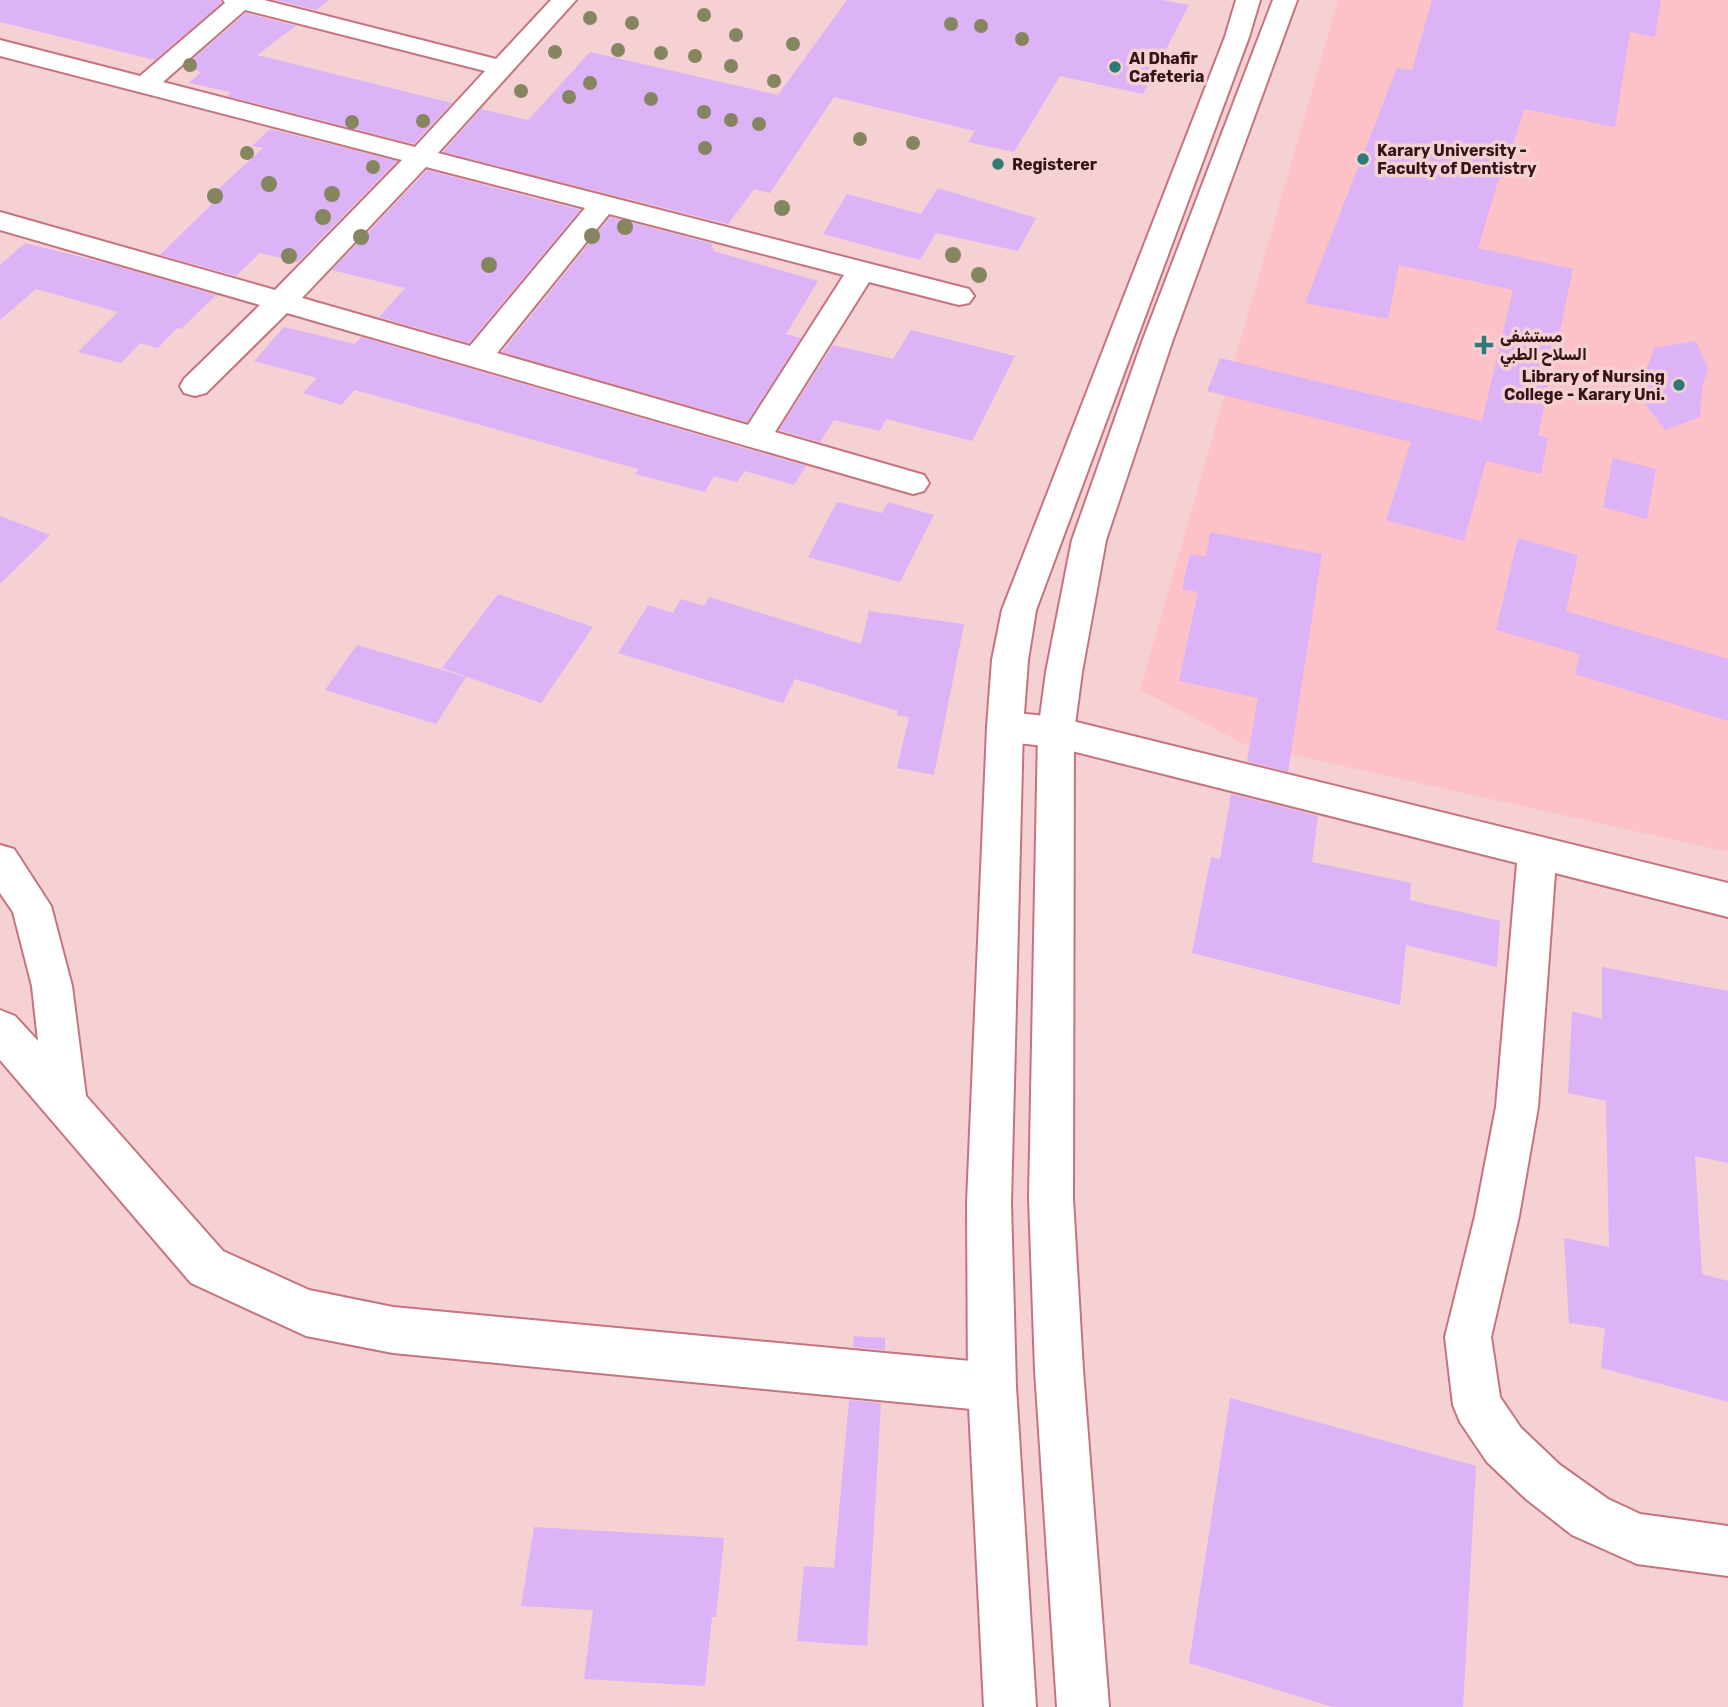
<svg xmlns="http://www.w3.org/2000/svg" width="1728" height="1707" viewBox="0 0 1728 1707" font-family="Rubik,Cairo,sans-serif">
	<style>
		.built { fill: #fcc2c8 }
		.building { fill: #dcb3f6 }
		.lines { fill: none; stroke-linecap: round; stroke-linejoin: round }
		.minor-casing { stroke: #c5747f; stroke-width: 4 }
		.secondary-casing { stroke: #c5747f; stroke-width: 4 }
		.minor { fill: #fff; fill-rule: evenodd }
		.secondary { fill: #fff; fill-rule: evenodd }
		.tree { fill: #858560 }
		.poi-dot { fill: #307976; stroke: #f5d1d4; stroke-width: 2.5 }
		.labels { text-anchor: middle; stroke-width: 7; stroke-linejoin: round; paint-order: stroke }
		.far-poi-label { font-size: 16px; font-weight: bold; fill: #341419; stroke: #f5d1d4; text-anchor: start }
	</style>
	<rect width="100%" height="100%" fill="#f5d1d4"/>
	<path class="built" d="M 1338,0 L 1728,0 L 1728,852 L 1244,744 L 1140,690 Z"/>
	<g class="building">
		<path d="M 0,0 L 220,0 L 222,3 L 155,60 L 0,22 Z"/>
		<path d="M 275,0 L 329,0 L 316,10 Z"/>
		<path d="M 847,0 L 1162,0 L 1189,5 L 1143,94 L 1060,76 L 1014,152 L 968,142 L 975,131 L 834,97 L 770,193 L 754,189 L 728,224 L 443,152 L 481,109 L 528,120 L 590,52 L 778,95 Z"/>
		<path d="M 1432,0 L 1661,0 L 1655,37 L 1630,32 L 1615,127 L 1524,109 L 1503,179 L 1499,178 L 1478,248 L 1573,269 L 1538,435 L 1548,438 L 1541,474 L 1486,461 L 1464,541 L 1386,520 L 1411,442 L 1207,391 L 1220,358 L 1482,421 L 1513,290 L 1399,265 L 1388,319 L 1305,303 L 1397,68 L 1412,70 Z"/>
		<path d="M 246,13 L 296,26 L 257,55 L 452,103 L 414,144 L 227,96 L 230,92 L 189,83 L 201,72 L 184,67 Z"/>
		<path d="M 270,129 L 397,161 L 298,262 L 260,253 L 236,276 L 160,255 L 222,194 L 215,192 L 263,148 L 252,146 Z"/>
		<path d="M 427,170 L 580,210 L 469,343 L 379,317 L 405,288 L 332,270 Z"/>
		<path d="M 938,188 L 1036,218 L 1018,251 L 936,233 L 920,260 L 823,234 L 847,194 L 921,214 Z"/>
		<path d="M 610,217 L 713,244 L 711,248 L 715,249 L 713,251 L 818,281 L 786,334 L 801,338 L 747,422 L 502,352 Z"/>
		<path d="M 25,243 L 113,265 L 216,295 L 181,329 L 177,328 L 158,348 L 140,343 L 121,363 L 78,352 L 118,312 L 36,289 L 0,320 L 0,265 Z"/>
		<path d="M 284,327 L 355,344 L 361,337 L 806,466 L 794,485 L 745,471 L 737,482 L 714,476 L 705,492 L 635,474 L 638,469 L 355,390 L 341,405 L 303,393 L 317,378 L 254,361 Z"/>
		<path d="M 911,330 L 1015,356 L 972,441 L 886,419 L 880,431 L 834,420 L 820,442 L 779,430 L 833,345 L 893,359 Z"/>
		<path d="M 1696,341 L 1708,368 L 1702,388 L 1700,417 L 1665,430 L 1645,404 L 1636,377 L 1648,366 L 1654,348 Z"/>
		<path d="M 1613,458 L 1656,469 L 1647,519 L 1603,507 Z"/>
		<path d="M 837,502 L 882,513 L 888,502 L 934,515 L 900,582 L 808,557 Z"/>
		<path d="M 0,516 L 50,535 L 0,584 Z"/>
		<path d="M 1210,532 L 1322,554 L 1288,772 L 1247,761 L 1258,698 L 1179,681 L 1198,592 L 1182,589 L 1190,554 L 1206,557 Z"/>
		<path d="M 1518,538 L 1578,555 L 1566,611 L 1728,659 L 1728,721 L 1575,674 L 1580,654 L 1496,630 Z"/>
		<path d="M 498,594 L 593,627 L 541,703 L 442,668 Z"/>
		<path d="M 709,597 L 861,644 L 869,611 L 964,624 L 934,775 L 897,768 L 909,717 L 897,715 L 898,711 L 795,679 L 783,703 L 618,653 L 648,605 L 673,613 L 681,599 L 704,606 Z"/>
		<path d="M 357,645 L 466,677 L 436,724 L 325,690 Z"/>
		<path d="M 1231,794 L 1318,816 L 1312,862 L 1411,883 L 1410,900 L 1500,921 L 1497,967 L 1406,945 L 1400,1005 L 1192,953 L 1211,857 L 1220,859 Z"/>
		<path d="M 1602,967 L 1728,991 L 1728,1163 L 1695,1156 L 1702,1274 L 1728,1281 L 1728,1402 L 1601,1368 L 1605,1328 L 1569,1323 L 1564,1238 L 1609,1247 L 1606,1101 L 1568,1093 L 1572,1011 L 1602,1019 Z"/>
		<path d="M 854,1336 L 885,1338 L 885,1350 L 853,1347 Z"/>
		<path d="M 1230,1398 L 1476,1466 L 1463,1707 L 1333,1707 L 1189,1663 Z"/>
		<path d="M 849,1400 L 881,1403 L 867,1646 L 797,1641 L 804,1566 L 834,1568 Z"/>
		<path d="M 534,1527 L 724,1538 L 716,1617 L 712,1617 L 705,1686 L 584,1679 L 593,1610 L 521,1606 Z"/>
	</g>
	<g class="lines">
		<g class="minor-casing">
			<g id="minor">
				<path d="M 223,0 L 264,0 L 496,59 L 551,0 L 576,0 L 438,153 L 969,289 L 974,296 L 969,303 L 959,305 L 869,282 L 775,432 L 924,475 L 929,483 L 924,491 L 913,494 L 287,313 L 206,393 L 195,396 L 184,393 L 180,386 L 184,379 L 260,305 L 0,230 L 0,212 L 275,290 L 402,160 L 0,56 L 0,40 L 140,76 L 225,3 ZM 245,10 L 485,71 L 415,147 L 163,82 ZM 426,167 L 585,208 L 470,346 L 302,298 ZM 609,214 L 844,275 L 748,425 L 497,353 Z"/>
				<path d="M 1005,712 L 1056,717 L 1728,883 L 1728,917 L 1555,873 L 1538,1107 L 1519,1216 L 1491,1337 L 1500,1397 L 1521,1428 L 1560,1465 L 1608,1499 L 1640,1514 L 1728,1526 L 1728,1576 L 1637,1564 L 1572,1535 L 1526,1499 L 1487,1462 L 1460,1422 L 1453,1405 L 1445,1337 L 1475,1216 L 1496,1107 L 1517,863 L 1056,747 L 1005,742 L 992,737 L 987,727 L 992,717 Z"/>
				<path d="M 0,845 L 14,849 L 51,906 L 72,986 L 86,1096 L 223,1251 L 309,1290 L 393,1307 L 992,1363 L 1009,1370 L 1016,1387 L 1009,1404 L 992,1411 L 393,1353 L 306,1336 L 191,1283 L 0,1060 L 0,1010 L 15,1016 L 38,1041 L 32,986 L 13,912 L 0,893 Z"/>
			</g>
		</g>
		<g class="secondary-casing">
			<g id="secondary">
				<path d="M 1236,0 L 1260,0 L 1249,37 L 1036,610 L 1028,660 L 1023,727 L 1011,1203 L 1016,1387 L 1036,1707 L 984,1707 L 968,1387 L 967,1203 L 987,727 L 992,660 L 1002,610 L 1225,37 Z"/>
				<path d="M 1273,0 L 1297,0 L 1172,342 L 1106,540 L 1082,672 L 1074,732 L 1073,1198 L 1083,1370 L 1109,1707 L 1057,1707 L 1035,1370 L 1029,1198 L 1038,732 L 1046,672 L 1072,540 L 1142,342 Z"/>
			</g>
		</g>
		<use href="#minor" class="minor"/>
		<use href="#secondary" class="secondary"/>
	</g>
	<g class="tree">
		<circle cx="704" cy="15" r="7"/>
		<circle cx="590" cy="18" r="7"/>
		<circle cx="632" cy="23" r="7"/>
		<circle cx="951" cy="24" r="7"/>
		<circle cx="981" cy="26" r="7"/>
		<circle cx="736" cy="35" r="7"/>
		<circle cx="1022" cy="39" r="7"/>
		<circle cx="793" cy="44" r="7"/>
		<circle cx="618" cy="50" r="7"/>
		<circle cx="555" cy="52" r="7"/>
		<circle cx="661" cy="53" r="7"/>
		<circle cx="695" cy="56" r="7"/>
		<circle cx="190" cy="65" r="7"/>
		<circle cx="731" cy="66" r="7"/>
		<circle cx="774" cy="81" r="7"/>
		<circle cx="590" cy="83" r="7"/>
		<circle cx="521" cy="91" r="7"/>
		<circle cx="569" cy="97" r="7"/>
		<circle cx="651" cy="99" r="7"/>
		<circle cx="704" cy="112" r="7"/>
		<circle cx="731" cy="120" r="7"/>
		<circle cx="423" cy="121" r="7"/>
		<circle cx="352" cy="122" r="7"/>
		<circle cx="759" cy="124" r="7"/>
		<circle cx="860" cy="139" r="7"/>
		<circle cx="913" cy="143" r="7"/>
		<circle cx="705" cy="148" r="7"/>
		<circle cx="247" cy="153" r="7"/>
		<circle cx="373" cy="167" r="7"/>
		<circle cx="269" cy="184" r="8"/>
		<circle cx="332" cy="194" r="8"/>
		<circle cx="215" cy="196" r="8"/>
		<circle cx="782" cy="208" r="8"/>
		<circle cx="323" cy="217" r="8"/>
		<circle cx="625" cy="227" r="8"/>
		<circle cx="592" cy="236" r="8"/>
		<circle cx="361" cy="237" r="8"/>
		<circle cx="953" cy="255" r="8"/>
		<circle cx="289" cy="256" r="8"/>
		<circle cx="489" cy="265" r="8"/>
		<circle cx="979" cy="275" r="8"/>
	</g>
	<g class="poi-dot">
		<circle cx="1115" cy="67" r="7"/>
		<circle cx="1363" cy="159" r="7"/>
		<circle cx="998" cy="164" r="7"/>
		<path d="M1480.5 334.5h7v7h7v7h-7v7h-7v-7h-7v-7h7z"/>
		<circle cx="1679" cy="385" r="7"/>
	</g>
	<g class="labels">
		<g class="far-poi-label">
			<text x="1129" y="64">Al Dhafir<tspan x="1129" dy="18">Cafeteria</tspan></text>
			<text x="1377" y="156">Karary University -<tspan x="1377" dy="18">Faculty of Dentistry</tspan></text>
			<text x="1012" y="170">Registerer</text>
			<text x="1500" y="342">مستشفى<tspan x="1500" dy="18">السلاح الطبي</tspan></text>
			<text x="1665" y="382" text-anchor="end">Library of Nursing<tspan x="1665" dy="18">College - Karary Uni.</tspan></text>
		</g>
	</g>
</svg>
